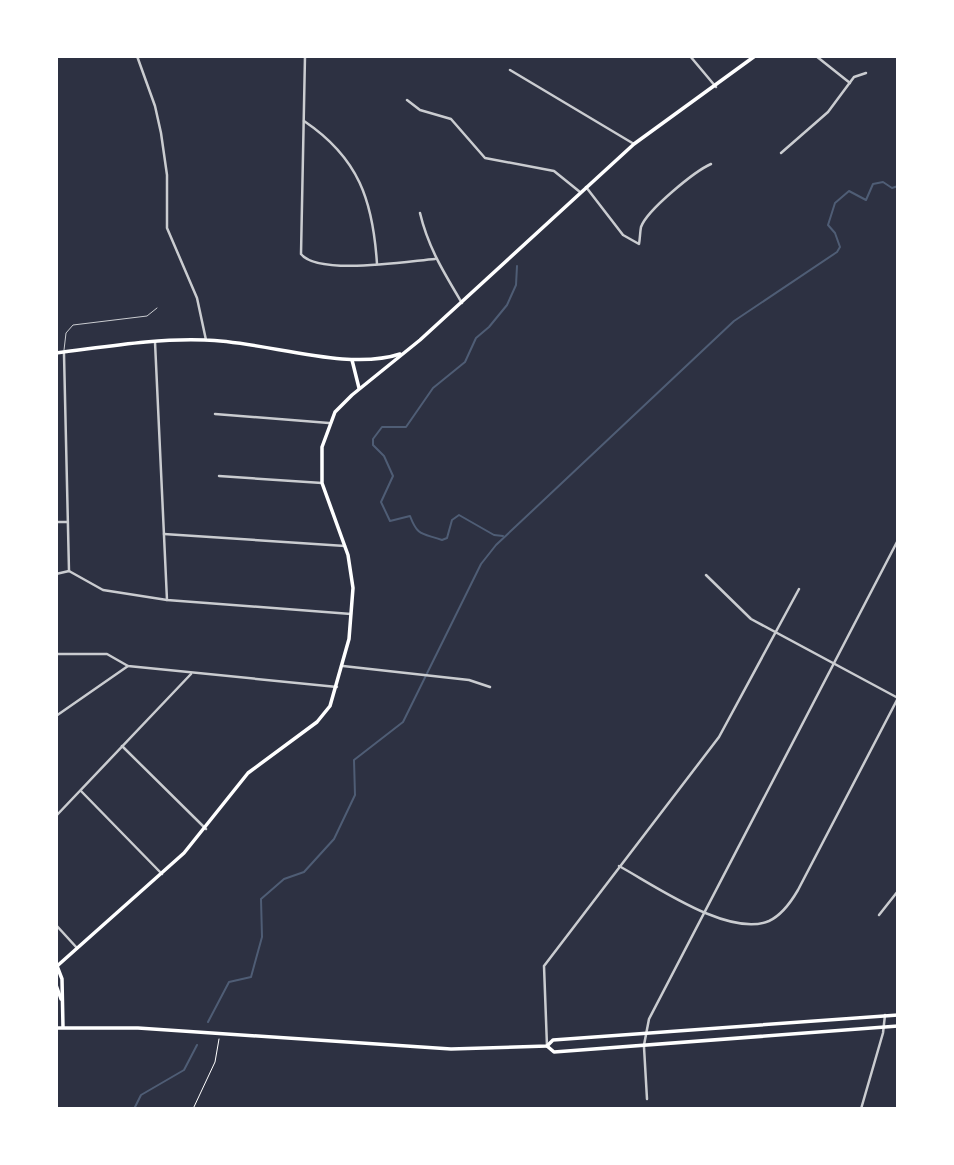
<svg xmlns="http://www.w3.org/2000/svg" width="954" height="1165" viewBox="0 0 954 1165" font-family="Georgia,serif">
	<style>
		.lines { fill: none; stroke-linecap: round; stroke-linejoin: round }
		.stream { stroke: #4f5d75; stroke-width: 2 }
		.path { stroke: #fff; stroke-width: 1 }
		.service { stroke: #caccd0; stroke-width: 1 }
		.minor { stroke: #caccd0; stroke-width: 2.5 }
		.tertiary { stroke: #caccd0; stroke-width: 2.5 }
		.secondary { stroke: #fff; stroke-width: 3.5 }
	</style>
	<rect width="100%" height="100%" fill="#2d3142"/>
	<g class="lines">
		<g class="stream">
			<path d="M 503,536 L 494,535 L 459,515 L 452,520 L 447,538 L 442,540 C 422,533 418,537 410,516 L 390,521 L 381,502 L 393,476 L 384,456 L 373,445 L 373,439 L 382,427 L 406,427 L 433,388 L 465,362 L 476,338 L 489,327 L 507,305 L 516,285 L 517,266"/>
			<path d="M 208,1022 L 229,982 L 251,977 L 262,937 L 261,899 L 284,879 L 304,872 L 334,839 L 355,795 L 354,760 L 403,722 L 481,564 L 496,545 L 734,321 L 837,252 L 840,247 L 835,233 L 828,225 L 835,203 L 849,191 L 866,200 L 873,184 L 883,182 L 892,188 L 898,186"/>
			<path d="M 134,1109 L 141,1095 L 184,1070 L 197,1045"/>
		</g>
		<path class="path" d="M 193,1109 L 215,1062 L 219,1039"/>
		<path class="service" d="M 64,350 L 66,333 L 73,325 L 147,316 L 157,308"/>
		<g class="minor">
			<path d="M 137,56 L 155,106 L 161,133 L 167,175 L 167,228 L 197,298 L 206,340"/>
			<path d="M 305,56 L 301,254 C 318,276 409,261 435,259"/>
			<path d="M 690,56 L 716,87"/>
			<path d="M 816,56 L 850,83"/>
			<path d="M 510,70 L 634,144"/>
			<path d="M 407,100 L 420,110 L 451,119 L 485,158 L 554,171 L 580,192"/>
			<path d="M 304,121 C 359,158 373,201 377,264"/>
			<path d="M 781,153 L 828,112 L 854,77 L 866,73"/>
			<path d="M 586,187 L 623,235 L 639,244 C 640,239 640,232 641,227 C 647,210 695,171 711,164"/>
			<path d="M 420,213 C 428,247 444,273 462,303"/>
			<path d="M 155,342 L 167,600"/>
			<path d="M 64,354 L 69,571"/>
			<path d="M 215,414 L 329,423"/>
			<path d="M 219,476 L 322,483"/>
			<path d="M 56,522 L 67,522"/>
			<path d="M 164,534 L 345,546"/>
			<path d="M 56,574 L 69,571 L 103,590 L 167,600 L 351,614"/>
			<path d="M 706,575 L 751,619 L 898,698"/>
			<path d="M 56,654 L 107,654 L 128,666 L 337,687"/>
			<path d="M 343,666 L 469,680 L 490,687"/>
			<path d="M 56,716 L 128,666"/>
			<path d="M 122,746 L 206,829"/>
			<path d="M 81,791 L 162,874"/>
			<path d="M 56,816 L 191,674"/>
			<path d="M 619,866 C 654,885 729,938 769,921 C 782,915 791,902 798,890 L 898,698"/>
			<path d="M 879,915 L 898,891"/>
			<path d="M 56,925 L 77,948"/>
			<path d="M 547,1046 L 544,966 L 719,737 L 799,589"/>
			<path d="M 644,1047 L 647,1099"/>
			<path d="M 861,1109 L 883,1033 L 885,1015"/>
		</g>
		<path class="tertiary" d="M 644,1045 L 649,1019 L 898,540"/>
		<g class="secondary">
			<path d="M 56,353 C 105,347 156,338 205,340 C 264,341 346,372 400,354"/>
			<path d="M 352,360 L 359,388"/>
			<path d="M 57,966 L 62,979 L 63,1027"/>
			<path d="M 56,967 L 184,853 L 248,773 L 317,722 L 330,706 L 349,639 L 353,588 L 348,555 L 322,483 L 322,447 L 335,412 L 352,395 L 420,340 L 634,144 L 755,56"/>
			<path d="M 56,985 L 61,999"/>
			<path d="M 56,1028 L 138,1028 L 451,1049 L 547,1046 L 553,1040 L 898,1015"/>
			<path d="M 547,1046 L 554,1052 L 898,1026"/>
		</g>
	</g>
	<rect width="954" height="1165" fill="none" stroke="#ffffff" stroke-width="116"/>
</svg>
